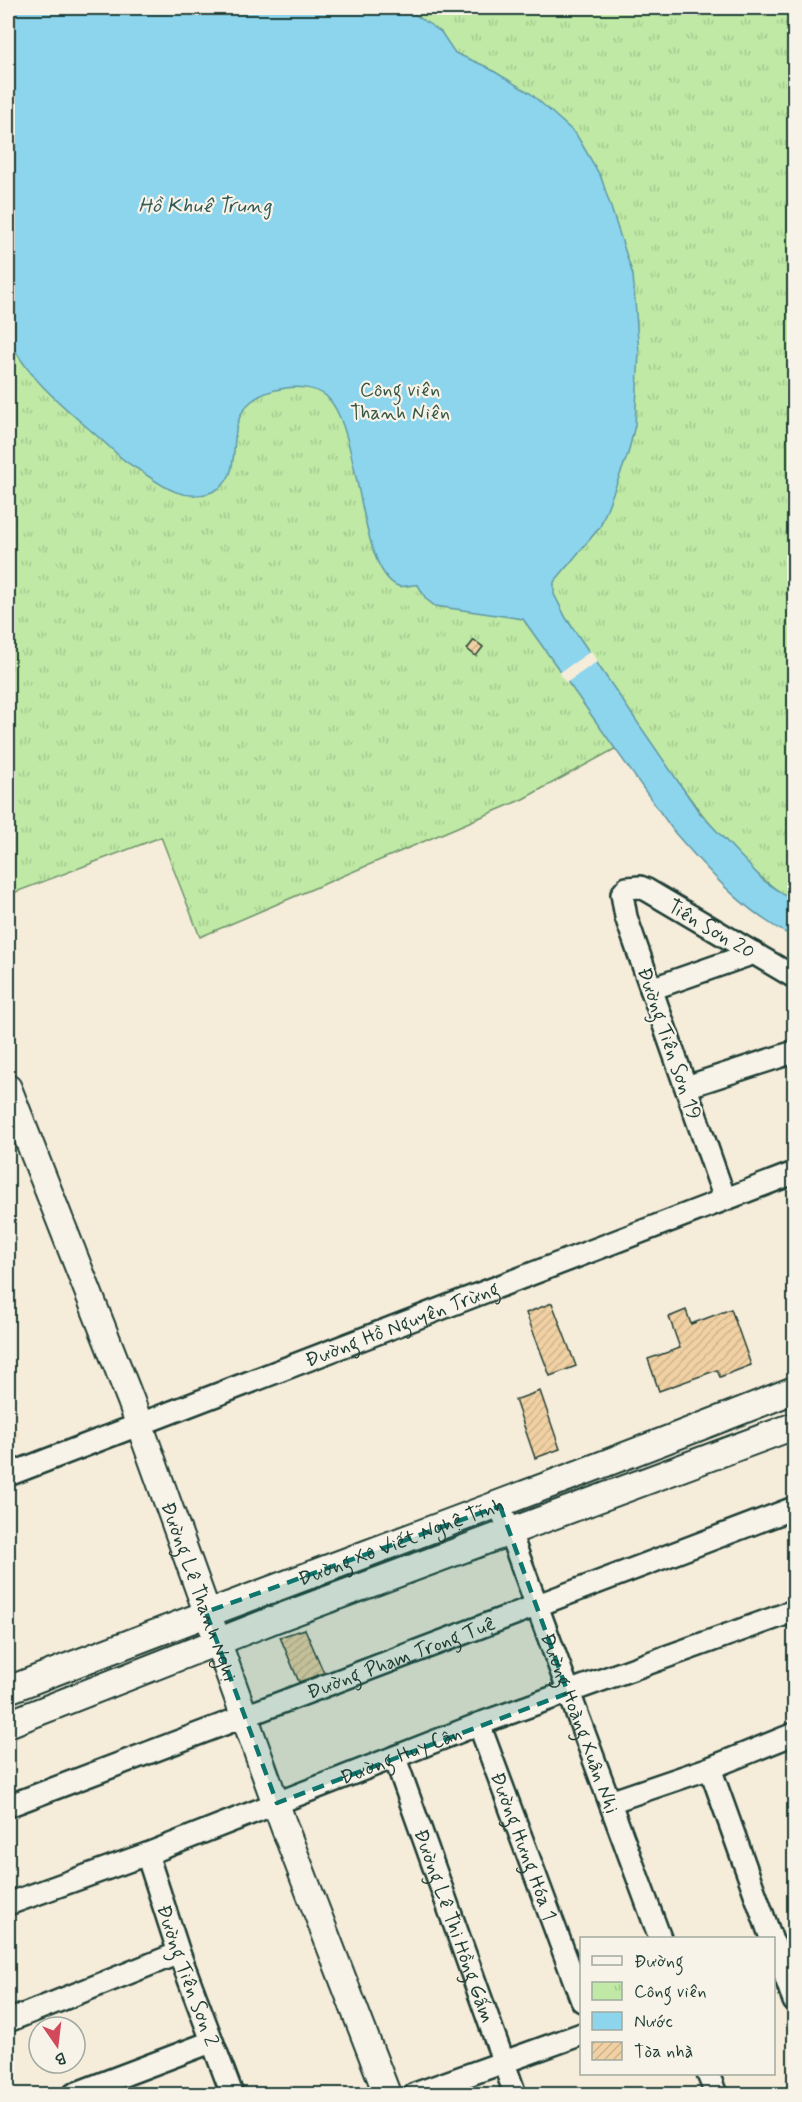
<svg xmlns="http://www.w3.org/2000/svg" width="802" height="2102" viewBox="0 0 802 2102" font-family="Mynerve,sans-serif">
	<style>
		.built { fill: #f4e4ca }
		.park { fill: url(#park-tufts); stroke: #6f936c; stroke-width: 1.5 }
		.water { fill: #8cd5ed; stroke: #6098a3; stroke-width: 1.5 }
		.pier { fill: #f6ecda }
		.building { fill: url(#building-hatch); stroke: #1f3d34; stroke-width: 1.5 }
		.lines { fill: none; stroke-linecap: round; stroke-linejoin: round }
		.minor-casing { stroke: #1f3d34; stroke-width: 26 }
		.major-casing { stroke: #1f3d34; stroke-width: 30 }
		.minor { stroke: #f7f3e8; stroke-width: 21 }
		.major { stroke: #f7f3e8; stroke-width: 26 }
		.marked { fill: #0f766e; fill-opacity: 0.2; stroke: #0f766e; stroke-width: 4.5; stroke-dasharray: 12 8; stroke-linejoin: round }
		.labels { text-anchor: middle; stroke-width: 4.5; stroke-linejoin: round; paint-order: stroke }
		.park-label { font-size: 20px; fill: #375745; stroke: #f7f3e8 }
		.street-label { font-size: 20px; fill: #1f3d34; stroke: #f7f3e8 }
		.water-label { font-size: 21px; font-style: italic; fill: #355b59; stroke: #f7f3e8 }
	</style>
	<defs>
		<pattern id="park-tufts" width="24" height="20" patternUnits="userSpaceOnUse" patternTransform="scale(1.5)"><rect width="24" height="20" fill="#bfe9a5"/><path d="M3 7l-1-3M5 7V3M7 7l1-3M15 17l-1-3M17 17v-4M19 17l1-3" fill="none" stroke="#a4c98f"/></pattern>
		<pattern id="building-hatch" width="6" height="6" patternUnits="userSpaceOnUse" patternTransform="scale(1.5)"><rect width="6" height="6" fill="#f1d1a3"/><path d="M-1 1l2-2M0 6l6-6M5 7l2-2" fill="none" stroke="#ceb48d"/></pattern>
	</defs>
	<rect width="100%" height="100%" fill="#f6ecda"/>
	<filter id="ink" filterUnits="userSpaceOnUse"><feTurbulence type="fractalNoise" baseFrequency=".0167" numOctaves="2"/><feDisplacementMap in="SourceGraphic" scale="12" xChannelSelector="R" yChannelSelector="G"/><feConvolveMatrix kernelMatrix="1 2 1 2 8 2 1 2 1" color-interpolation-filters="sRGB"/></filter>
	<g filter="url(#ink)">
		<path class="built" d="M 8,1405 L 21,1438 L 8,1443 Z"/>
		<path class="park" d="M 8,8 L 794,8 L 794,901 C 736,868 681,788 644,733 L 523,799 L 200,937 L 161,837 L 8,895 Z"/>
		<path class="water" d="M 8,8 L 405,8 L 441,32 L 455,53 L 485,66 L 530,93 L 576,134 L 601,177 L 633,275 L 639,353 L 635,425 L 628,454 L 600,527 L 554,582 L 554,594 L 566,618 L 699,812 L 763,880 L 794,902 L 794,937 C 746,914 710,873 675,833 L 523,619 L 435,606 L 426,599 L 418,585 C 412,584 404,588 398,586 C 357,570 362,426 325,395 C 315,388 298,386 286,388 C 203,400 258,474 212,492 C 183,503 161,485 139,470 C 131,465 124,461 118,455 C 84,422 26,382 9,337 C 3,324 8,278 8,261 C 8,177 8,92 8,8 Z"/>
		<path class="pier" d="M 591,651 L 598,661 L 566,683 L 559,673 Z"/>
		<g class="building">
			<path d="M 474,640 L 483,647 L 476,656 L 467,649 Z"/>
			<path d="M 552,1303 L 576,1366 L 550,1376 L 526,1313 Z"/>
			<path d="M 731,1309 L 751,1365 L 720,1377 L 717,1370 L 659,1391 L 648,1359 L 680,1348 L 669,1317 L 686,1310 L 691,1324 Z"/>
			<path d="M 540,1391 L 560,1449 L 535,1458 L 515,1400 Z"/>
			<path d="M 305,1629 L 324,1673 L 299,1682 L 280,1637 Z"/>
		</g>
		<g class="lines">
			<g class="minor-casing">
				<g id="minor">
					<path d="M 651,989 L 754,953"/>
					<path d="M 686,1087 L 794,1052"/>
					<path id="s1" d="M 725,1199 L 626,917 L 622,894 L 627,888 L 640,887 L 647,890 L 794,977"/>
					<path id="s2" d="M 8,1475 L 794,1173"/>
					<path id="s3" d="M 500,1506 L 660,1938"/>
					<path id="s4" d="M 479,1724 L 582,2001"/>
					<path id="s5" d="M 395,1758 L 515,2094"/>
					<path d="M 710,1768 L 771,1938"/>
					<path d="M 610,1802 L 710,1768 L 794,1734"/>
					<path id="s6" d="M 8,1806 L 794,1508"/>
					<path id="s7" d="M 147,1854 L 179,1953 L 232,2094"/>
					<path id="s8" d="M 8,1904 L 147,1854 L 479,1724 L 794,1611"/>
					<path d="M 774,1944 L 794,2001"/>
					<path d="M 8,2021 L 179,1953"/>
					<path d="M 708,2074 L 716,2094"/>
					<path d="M 74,2094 L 211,2042"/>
					<path d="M 415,2094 L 582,2034"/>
				</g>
			</g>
			<g class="major-casing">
				<g id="major">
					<path id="s9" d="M 8,1088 L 131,1401 L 285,1829 L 387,2094"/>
					<path id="s10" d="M 8,1690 C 269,1588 533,1494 794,1390"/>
					<path d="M 8,1724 L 273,1620 L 794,1426"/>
				</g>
			</g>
			<use href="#minor" class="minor"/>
			<use href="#major" class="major"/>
		</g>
	</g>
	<path class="marked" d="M 500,1506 L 568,1693 L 277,1803 L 206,1612 Z"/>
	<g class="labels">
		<g class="park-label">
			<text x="400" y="396">Công viên<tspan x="400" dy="23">Thanh Niên</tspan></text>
		</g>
		<g class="street-label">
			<text dy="7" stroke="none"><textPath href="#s1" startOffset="426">Tiên Sơn 20</textPath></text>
			<text transform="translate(670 1043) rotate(71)" y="7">Đường Tiên Sơn 19</text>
			<text dy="7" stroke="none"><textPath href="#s2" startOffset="422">Đường Hồ Nguyên Trừng</textPath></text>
			<text dy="7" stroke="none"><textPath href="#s10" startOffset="420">Đường Xô Viết Nghệ Tĩnh</textPath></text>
			<text dy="7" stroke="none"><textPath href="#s9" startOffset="538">Đường Lê Thanh Nghị</textPath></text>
			<text dy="7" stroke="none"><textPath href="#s6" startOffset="420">Đường Phạm Trọng Tuệ</textPath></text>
			<text dy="7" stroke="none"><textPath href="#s3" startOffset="231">Đường Hoàng Xuân Nhị</textPath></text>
			<text dy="7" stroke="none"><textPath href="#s8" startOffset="420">Đường Huy Cận</textPath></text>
			<text dy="7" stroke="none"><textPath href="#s4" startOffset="130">Đường Hưng Hóa 1</textPath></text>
			<text dy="7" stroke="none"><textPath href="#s5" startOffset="178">Đường Lê Thị Hồng Gấm</textPath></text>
			<text dy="7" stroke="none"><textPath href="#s7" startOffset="128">Đường Tiên Sơn 2</textPath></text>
		</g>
		<g class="water-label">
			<text x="205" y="212">Hồ Khuê Trung</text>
		</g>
	</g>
	<rect width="802" height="2102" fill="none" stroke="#f7f3e8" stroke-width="30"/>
	<rect x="15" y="15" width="772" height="2072" fill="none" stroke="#1f3d34" stroke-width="2" filter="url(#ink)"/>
	<rect x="580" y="1937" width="195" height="138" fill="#f7f3e8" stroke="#a1aaa0" stroke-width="1.5"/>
	<rect x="592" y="1956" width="30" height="9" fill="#f7f3e8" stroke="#a1aaa0" stroke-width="1.5"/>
	<text x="634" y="1967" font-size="18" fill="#1f3d34">Đường</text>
	<rect x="592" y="1982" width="30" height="18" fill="url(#park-tufts)" stroke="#a1aaa0" stroke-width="1.5"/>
	<text x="634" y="1997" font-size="18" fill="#1f3d34">Công viên</text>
	<rect x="592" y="2012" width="30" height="18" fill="#8cd5ed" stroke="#a1aaa0" stroke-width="1.5"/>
	<text x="634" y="2027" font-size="18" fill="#1f3d34">Nước</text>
	<rect x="592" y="2042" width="30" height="18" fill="url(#building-hatch)" stroke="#a1aaa0" stroke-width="1.5"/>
	<text x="634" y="2057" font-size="18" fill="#1f3d34">Tòa nhà</text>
	<g transform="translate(57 2045) rotate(166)"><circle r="28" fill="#f7f3e8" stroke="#a1aaa0" stroke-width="1.5"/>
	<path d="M0-4.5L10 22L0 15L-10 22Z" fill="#d1495b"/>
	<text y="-9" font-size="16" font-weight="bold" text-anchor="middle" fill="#1f3d34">B</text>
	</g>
</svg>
